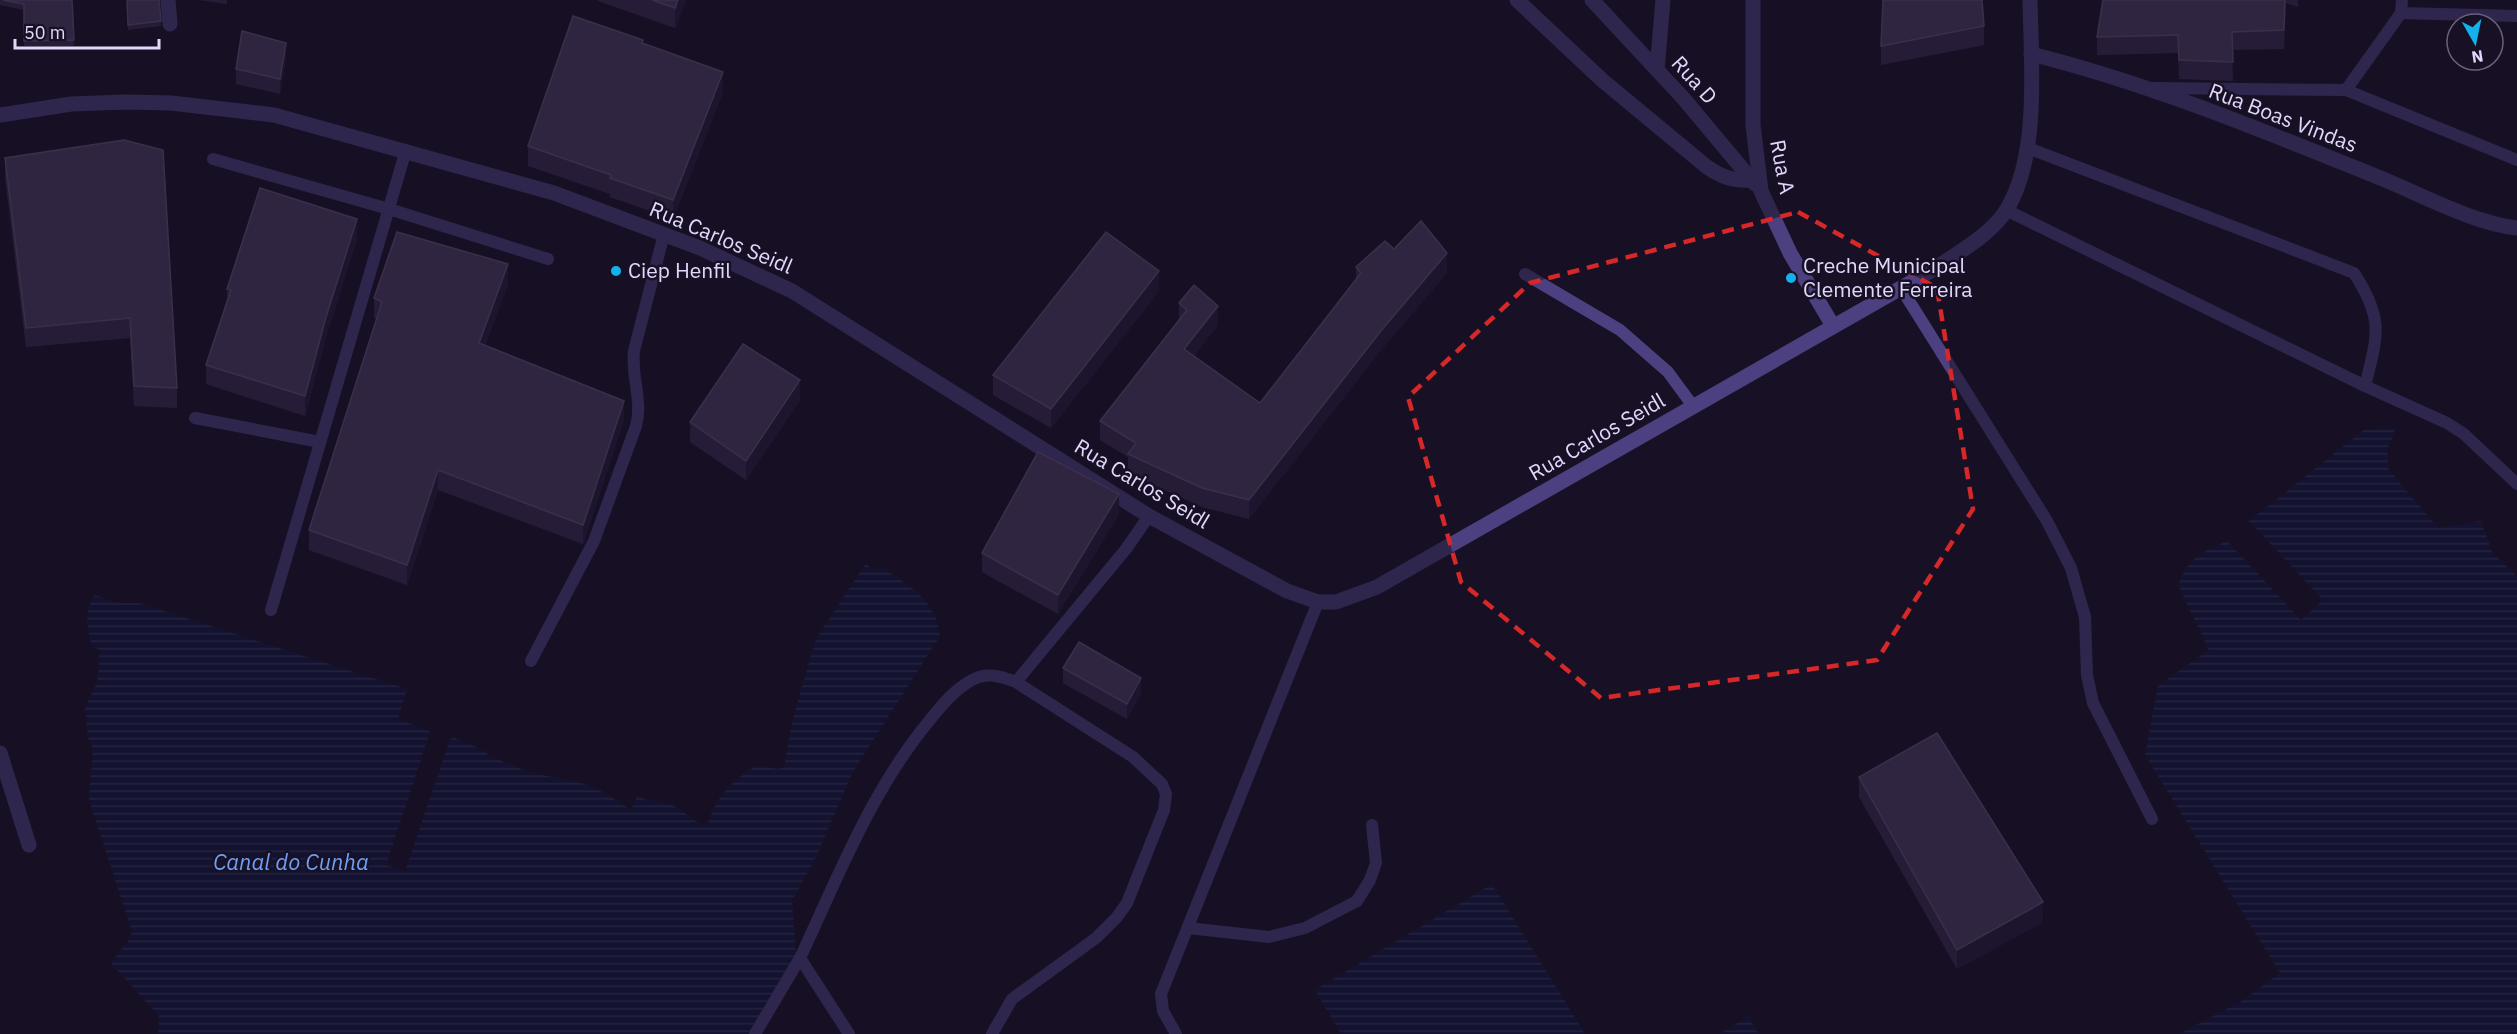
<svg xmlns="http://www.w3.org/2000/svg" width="2517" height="1034" viewBox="0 0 2517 1034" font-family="'IBM Plex Sans',sans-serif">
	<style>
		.water { fill: url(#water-rules) }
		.pier { fill: #181125 }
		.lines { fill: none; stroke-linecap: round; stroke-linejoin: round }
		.service { stroke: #4d4080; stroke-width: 12 }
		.minor { stroke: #4d4080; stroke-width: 15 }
		.tertiary { stroke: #4d4080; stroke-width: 15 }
		.wall { fill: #3a2c51 }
		.shaded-wall { fill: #251938 }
		.building { fill: #4c3e63; stroke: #63567b; stroke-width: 1.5 }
		.marked { fill: none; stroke: #d62828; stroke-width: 4.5; stroke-dasharray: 12 8; stroke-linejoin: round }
		.poi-dot { fill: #14b2ec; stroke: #181125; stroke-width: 2 }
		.labels { text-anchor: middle; stroke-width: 5; stroke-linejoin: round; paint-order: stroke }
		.street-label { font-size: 21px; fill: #e2d8fc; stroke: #181125 }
		.poi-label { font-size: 21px; fill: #e2d8fc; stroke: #181125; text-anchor: start }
		.water-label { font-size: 22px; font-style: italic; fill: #6f9ff3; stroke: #181125 }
	</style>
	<defs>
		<pattern id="water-rules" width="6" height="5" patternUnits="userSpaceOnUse" patternTransform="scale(1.5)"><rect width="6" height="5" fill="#0f1840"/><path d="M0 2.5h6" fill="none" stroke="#32395c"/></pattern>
	</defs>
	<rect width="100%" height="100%" fill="#181125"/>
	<g class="water">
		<path d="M 2396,428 L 2387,450 L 2389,470 L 2438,528 L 2481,521 L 2492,552 L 2517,576 L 2517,1034 L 2179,1034 L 2240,1002 L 2280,973 L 2145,755 L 2158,686 L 2209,650 L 2178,585 C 2191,556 2199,554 2227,541 L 2301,620 L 2323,600 L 2249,521 L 2364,430 Z"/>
		<path d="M 866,563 L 873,572 L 881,567 C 910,586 936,600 940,636 L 852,773 L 817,855 L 792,901 L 796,955 L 749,1034 L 158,1034 L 159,1016 L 111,963 L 128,941 L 132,931 L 89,800 L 93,749 L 88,738 L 85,707 L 97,683 L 100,650 L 92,646 C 87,625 83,614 95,595 L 117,603 L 139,603 L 407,689 L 398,719 L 451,740 L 452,737 L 484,750 L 489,756 L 531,773 L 579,782 L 605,793 L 630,809 L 630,813 L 637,796 C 649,802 662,801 674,806 C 687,812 692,823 707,825 C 719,794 728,784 756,766 L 779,769 L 784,767 L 793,718 L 816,639 Z"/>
		<path d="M 1492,884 L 1585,1034 L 1341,1034 L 1315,990 Z"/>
		<path d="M 1748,1016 L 1759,1034 L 1719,1034 L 1748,1017 Z"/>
	</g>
	<path class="pier" d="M 431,729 L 449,737 L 452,734 L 405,871 L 386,865 Z"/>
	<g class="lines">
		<g class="service">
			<path d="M 2401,13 L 2517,16"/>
			<path d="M 2152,88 L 2346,90 L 2517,160"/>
			<path d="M 2346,90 L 2401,13 L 2402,0"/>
			<path d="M 2028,148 L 2354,273 C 2384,319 2378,335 2365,386"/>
			<path d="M 213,159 L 389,209 L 548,259"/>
			<path d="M 2006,210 L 2365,386 L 2447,423 L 2464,434 L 2517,484"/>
			<path d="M 1525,274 L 1620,330 L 1668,372 L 1693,406"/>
			<path d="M 1901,288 L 2047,521 L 2071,568 L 2085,617 L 2087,675 L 2093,703 L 2152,819"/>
			<path d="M 195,418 L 320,442"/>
			<path d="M 271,610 L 406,150"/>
			<path d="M 531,661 L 594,541 L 636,426 C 643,401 631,377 634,351 L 664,234"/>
			<path d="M 1016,682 L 1126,549 L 1149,516"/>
			<path d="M 1188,928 L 1269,937 L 1305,928 L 1357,901 L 1370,880 L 1376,863 L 1372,825"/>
			<path d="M 800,958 C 838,877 871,791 929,721 C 941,706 955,689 972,680 C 987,672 1000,676 1016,682 L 1133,757 L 1162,784 L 1166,794 L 1164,810 L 1127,903 L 1117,917 L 1096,938 L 1012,999 L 992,1034"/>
			<path d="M 755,1034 L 800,958 L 849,1034"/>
			<path d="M 1176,1034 L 1163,1011 L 1161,994 L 1318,602"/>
		</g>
		<g class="minor">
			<path d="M 168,0 L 170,24"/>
			<path d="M 1517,0 L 1602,80 L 1707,167 C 1722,177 1732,181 1752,180"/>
			<path d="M 1592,0 L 1684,99 L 1755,184"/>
			<path d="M 1753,0 L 1753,125 L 1761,191 L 1790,253 L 1833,326"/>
			<path d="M 2031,54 C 2148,83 2261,130 2373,175 C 2417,192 2471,223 2517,228"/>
			<path d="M 1657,70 L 1663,0"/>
			<path d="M 0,753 L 29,845"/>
		</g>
		<path class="tertiary" d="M 0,115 L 71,104 L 126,102 L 171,103 L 274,115 L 554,193 L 700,248 L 792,291 L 1149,516 L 1287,591 L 1318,602 L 1336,602 L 1377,587 L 1936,268 C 1960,251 1992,234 2007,209 C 2040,154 2031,62 2030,0"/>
	</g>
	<g class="wall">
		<path d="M 0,0 L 72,0 L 74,46 L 24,46 L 24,10 L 0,5 Z"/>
		<path d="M 127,0 L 159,0 L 161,26 L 128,30 Z"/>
		<path d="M 199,0 L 227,0 L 227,4 Z"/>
		<path d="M 598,0 L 686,0 L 675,28 L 598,1 Z"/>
		<path d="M 2103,0 L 2298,0 L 2298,7 L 2286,3 L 2284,49 L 2232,50 L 2233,81 L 2179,79 L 2178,53 L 2097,55 L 2097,37 Z"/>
		<path d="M 1984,26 L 1984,45 L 1881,65 L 1881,46 Z"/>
		<path d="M 643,44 L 723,92 L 673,219 L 610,197 L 610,194 L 528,166 L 528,146 Z"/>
		<path d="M 286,58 L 280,94 L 236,84 L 236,69 Z"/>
		<path d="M 124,140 L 177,388 L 177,408 L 134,406 L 130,338 L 26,347 L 5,178 L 5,158 Z"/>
		<path d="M 357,239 L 326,337 L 305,416 L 206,384 L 206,365 L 227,300 L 227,289 Z"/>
		<path d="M 1394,249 L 1447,273 L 1380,351 L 1249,519 L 1202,507 L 1128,473 L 1128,457 L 1100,440 L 1100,421 L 1179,320 L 1179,303 L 1218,325 L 1194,356 L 1260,403 L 1356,279 L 1356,267 Z"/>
		<path d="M 508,284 L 485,346 L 624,420 L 583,544 L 438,490 L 407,585 L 309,550 L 309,530 L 377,319 L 374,318 L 374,298 Z"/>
		<path d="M 1159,291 L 1051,428 L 993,395 L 993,375 Z"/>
		<path d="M 800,400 L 746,480 L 690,442 L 690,422 Z"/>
		<path d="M 1119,514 L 1058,614 L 982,572 L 982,553 Z"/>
		<path d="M 1063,668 L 1141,693 L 1127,719 L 1063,683 Z"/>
		<path d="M 1859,777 L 2043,922 L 1957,969 L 1859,797 Z"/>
	</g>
	<g class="shaded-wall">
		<path d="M 678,0 L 686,0 L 675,28 L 675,8 Z"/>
		<path d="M 2285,0 L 2286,0 L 2284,49 L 2284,30 Z"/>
		<path d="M 286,43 L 286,58 L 280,94 L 280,79 Z"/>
		<path d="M 723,72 L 723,92 L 673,219 L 673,200 Z"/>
		<path d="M 357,219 L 357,239 L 326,337 L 305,416 L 305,396 L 326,317 Z"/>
		<path d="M 1447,253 L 1447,273 L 1380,351 L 1249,519 L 1249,500 L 1380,332 Z"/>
		<path d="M 508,264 L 508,284 L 479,363 L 479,343 Z"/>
		<path d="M 1159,271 L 1159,291 L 1051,428 L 1051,409 Z"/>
		<path d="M 1218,306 L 1218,325 L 1184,368 L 1184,349 Z"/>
		<path d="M 800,380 L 800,400 L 746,480 L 746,461 Z"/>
		<path d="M 624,401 L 624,420 L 583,544 L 583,525 Z"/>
		<path d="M 438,470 L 438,490 L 407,585 L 407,565 Z"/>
		<path d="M 1119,494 L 1119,514 L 1058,614 L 1058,595 Z"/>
		<path d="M 1141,678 L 1141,693 L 1127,719 L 1127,704 Z"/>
		<path d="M 2043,902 L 2043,922 L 1957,969 L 1957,950 Z"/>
	</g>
	<g class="building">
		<path d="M 3,0 L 72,0 L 74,40 L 24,41 L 24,4 Z"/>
		<path d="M 127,0 L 159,0 L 161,21 L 128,25 Z"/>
		<path d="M 652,0 L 678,0 L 675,8 Z"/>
		<path d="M 1883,0 L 1982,0 L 1984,26 L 1881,46 Z"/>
		<path d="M 2103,0 L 2285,0 L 2284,30 L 2232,32 L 2233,62 L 2179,60 L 2178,35 L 2097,37 Z"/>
		<path d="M 573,16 L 643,40 L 642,43 L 723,72 L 673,200 L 610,178 L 611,175 L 528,146 Z"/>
		<path d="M 242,31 L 286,43 L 280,79 L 236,69 Z"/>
		<path d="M 124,140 L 163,150 L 177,388 L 134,386 L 130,318 L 26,328 L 5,158 Z"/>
		<path d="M 260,188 L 357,219 L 326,317 L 305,396 L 206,365 L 231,290 L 227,289 Z"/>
		<path d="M 1421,221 L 1447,253 L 1380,332 L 1249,500 L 1202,488 L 1128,454 L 1136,443 L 1100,421 L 1187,310 L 1179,303 L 1194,285 L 1218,306 L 1184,349 L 1260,403 L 1361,273 L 1356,267 L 1385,241 L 1394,249 Z"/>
		<path d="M 397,232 L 508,264 L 479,343 L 624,401 L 583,525 L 438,470 L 407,565 L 309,530 L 382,302 L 374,298 Z"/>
		<path d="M 1106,232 L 1159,271 L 1051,409 L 993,375 Z"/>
		<path d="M 743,344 L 800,380 L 746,461 L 690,422 Z"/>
		<path d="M 1038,452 L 1119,494 L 1058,595 L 982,553 Z"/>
		<path d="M 1079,642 L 1141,678 L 1127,704 L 1063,668 Z"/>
		<path d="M 1937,733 L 2043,902 L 1957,950 L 1859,777 Z"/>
	</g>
	<path d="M0 0H2517V1034H0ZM 1798,212 L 1937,288 L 1973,509 L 1877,660 L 1601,698 L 1461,582 L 1408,397 L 1530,283 Z" fill="#181125" fill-opacity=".55" fill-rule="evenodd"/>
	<path class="marked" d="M 1798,212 L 1937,288 L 1973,509 L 1877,660 L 1601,698 L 1461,582 L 1408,397 L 1530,283 Z"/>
	<g class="poi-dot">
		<circle cx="616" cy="271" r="6"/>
		<circle cx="1791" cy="278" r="6"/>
	</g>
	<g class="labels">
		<g class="street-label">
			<text transform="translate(1694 80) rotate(48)" y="7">Rua D</text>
			<text transform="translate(2283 118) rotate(21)" y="7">Rua Boas Vindas</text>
			<text transform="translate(1782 167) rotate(79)" y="7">Rua A</text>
			<text transform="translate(721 238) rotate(23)" y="7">Rua Carlos Seidl</text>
			<text transform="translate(1597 437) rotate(-30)" y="7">Rua Carlos Seidl</text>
			<text transform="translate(1142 484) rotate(31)" y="7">Rua Carlos Seidl</text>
		</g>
		<g class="poi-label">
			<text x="1803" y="273">Creche Municipal<tspan x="1803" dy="24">Clemente Ferreira</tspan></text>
			<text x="628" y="278">Ciep Henfil</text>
		</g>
		<g class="water-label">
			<text x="291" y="870">Canal do Cunha</text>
		</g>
	</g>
	<g transform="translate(2475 42) rotate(171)"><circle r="28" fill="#181125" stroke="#69617b" stroke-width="1.5"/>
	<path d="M0-4.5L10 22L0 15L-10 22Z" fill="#14b2ec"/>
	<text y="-9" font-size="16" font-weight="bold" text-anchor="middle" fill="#e2d8fc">N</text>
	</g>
	<path d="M15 39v9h144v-9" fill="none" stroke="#e2d8fc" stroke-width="3"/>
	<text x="24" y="39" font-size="18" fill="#e2d8fc" stroke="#181125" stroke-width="4.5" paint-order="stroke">50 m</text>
</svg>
